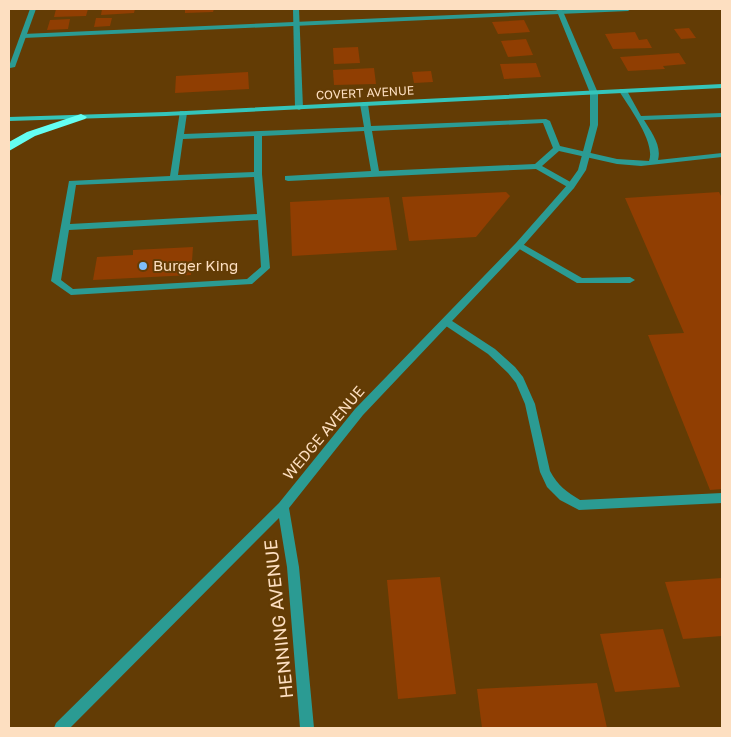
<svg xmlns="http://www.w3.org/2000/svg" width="731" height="737" viewBox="0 0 731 737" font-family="'Golos Text',sans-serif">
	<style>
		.building { fill: #903e02 }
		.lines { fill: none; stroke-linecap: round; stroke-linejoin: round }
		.lane { fill: #2b9b93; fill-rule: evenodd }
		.street { fill: #2b9b93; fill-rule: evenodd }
		.secondary { fill: #34c5bb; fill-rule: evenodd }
		.highway { fill: #64fef2; fill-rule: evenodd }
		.poi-dot { fill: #7ebdf9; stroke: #633c05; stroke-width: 2 }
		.labels { text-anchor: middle; stroke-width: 4; stroke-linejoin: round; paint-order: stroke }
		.far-street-label { font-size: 12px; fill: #fddfc1; stroke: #633c05 }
		.poi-label { font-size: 15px; fill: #fddfc1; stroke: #633c05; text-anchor: start }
		.street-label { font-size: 15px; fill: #fddfc1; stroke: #633c05 }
		.near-street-label { font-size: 18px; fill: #fddfc1; stroke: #633c05 }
	</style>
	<rect width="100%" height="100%" fill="#633c05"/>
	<g class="building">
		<path d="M 56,9 L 88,9 L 86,16 L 54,17 Z"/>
		<path d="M 102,9 L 135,9 L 134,13 L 101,15 Z"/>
		<path d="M 185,9 L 214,9 L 213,12 L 185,13 Z"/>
		<path d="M 96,18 L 112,18 L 110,26 L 94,27 Z"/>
		<path d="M 70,19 L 68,29 L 47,30 L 50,20 Z"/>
		<path d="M 524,20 L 530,32 L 498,34 L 492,22 Z"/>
		<path d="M 689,28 L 696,38 L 681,39 L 674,29 Z"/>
		<path d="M 635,32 L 639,40 L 647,39 L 652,48 L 613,49 L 605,34 Z"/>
		<path d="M 526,39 L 533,55 L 508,57 L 501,41 Z"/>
		<path d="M 358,47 L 360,63 L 334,64 L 333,48 Z"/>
		<path d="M 679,53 L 686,64 L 663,66 L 665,69 L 628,71 L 620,57 Z"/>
		<path d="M 536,63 L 541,77 L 504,79 L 500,64 Z"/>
		<path d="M 374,68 L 376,84 L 334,85 L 333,70 Z"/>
		<path d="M 431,71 L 433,82 L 414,83 L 412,72 Z"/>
		<path d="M 248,72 L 249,89 L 175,93 L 176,76 Z"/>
		<path d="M 506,192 L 510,196 L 476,237 L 409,241 L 402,197 Z"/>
		<path d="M 719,192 L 722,198 L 722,489 L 710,490 L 648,335 L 684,333 L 625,198 Z"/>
		<path d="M 389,197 L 397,250 L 292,256 L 290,202 Z"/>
		<path d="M 193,247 L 191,275 L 93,280 L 97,257 L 133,255 L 133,250 Z"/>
		<path d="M 440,577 L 456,694 L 398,699 L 387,580 Z"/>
		<path d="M 722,578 L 722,636 L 683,639 L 665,582 Z"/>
		<path d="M 663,629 L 680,687 L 615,692 L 600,634 Z"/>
		<path d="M 597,683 L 607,728 L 482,728 L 477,689 Z"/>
	</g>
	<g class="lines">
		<g class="lane">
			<path d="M 590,9 L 631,9 L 628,11 L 23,38 L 20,36 L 23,34 Z"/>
			<path d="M 620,89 L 626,89 L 641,116 L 722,113 L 722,117 L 644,120 C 651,132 662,145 658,160 L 722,153 L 722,157 L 641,166 L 617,164 L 559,151 L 542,166 L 574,184 L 574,188 L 571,189 L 536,169 L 288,181 L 285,180 L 285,176 L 371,171 L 364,131 L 262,136 L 262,174 L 270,268 L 252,284 L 71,295 L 51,281 L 69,181 L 170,176 L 180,111 L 183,111 L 187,113 L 184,134 L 364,127 L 360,104 L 364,102 L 368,104 L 371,126 L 546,119 L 550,121 L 560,146 L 617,159 L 649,161 C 656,143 629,107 619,91 ZM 543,123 L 553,148 L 535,164 L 379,171 L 372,131 ZM 254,136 L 254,172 L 178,175 L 183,139 ZM 254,177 L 257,214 L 70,224 L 76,185 ZM 258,220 L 261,267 L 247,279 L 73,289 L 61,280 L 69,230 Z"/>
			<path d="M 519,242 L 582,278 L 630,277 L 635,280 L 630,283 L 577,283 L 516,247 L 515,245 Z"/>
			<path d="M 446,317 L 495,349 L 515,367 L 523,377 L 535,404 L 550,471 C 558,486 567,492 580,500 L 722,493 L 722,503 L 579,510 L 560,500 L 547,487 L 540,472 L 525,404 L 516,383 L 508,373 L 488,354 L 443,324 L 441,321 Z"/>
		</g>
		<g class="street">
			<path d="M 30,9 L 36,9 L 15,67 L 10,68 L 9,66 Z"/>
			<path d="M 293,9 L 299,9 L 303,108 L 299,110 L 295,108 Z"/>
			<path d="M 556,9 L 562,9 L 598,93 L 598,125 L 586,170 L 574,188 L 522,247 L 363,415 L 289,508 L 299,567 L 314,728 L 300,728 L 287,567 L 279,518 L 70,728 L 54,728 L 56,723 L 279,503 L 355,409 L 516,243 L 568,184 L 578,170 L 590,125 L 590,93 Z"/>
		</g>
		<path class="secondary" d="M 722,84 L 722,88 L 166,116 L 9,121 L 9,117 L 166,112 Z"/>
		<path class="highway" d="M 81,114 L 87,117 L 85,119 L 35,136 L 9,151 L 9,142 L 27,132 Z"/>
	</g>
	<circle class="poi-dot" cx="143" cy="266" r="5"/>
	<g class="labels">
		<g class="far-street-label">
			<text transform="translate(365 93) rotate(-3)" y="4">COVERT AVENUE</text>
		</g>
		<g class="poi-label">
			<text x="153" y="271">Burger King</text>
		</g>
		<g class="street-label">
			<text transform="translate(324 433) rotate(-50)" y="5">WEDGE AVENUE</text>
		</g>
		<g class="near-street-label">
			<text transform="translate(279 619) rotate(-96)" y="6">HENNING AVENUE</text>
		</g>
	</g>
	<rect width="731" height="737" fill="none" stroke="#fddfc1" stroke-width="20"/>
</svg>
